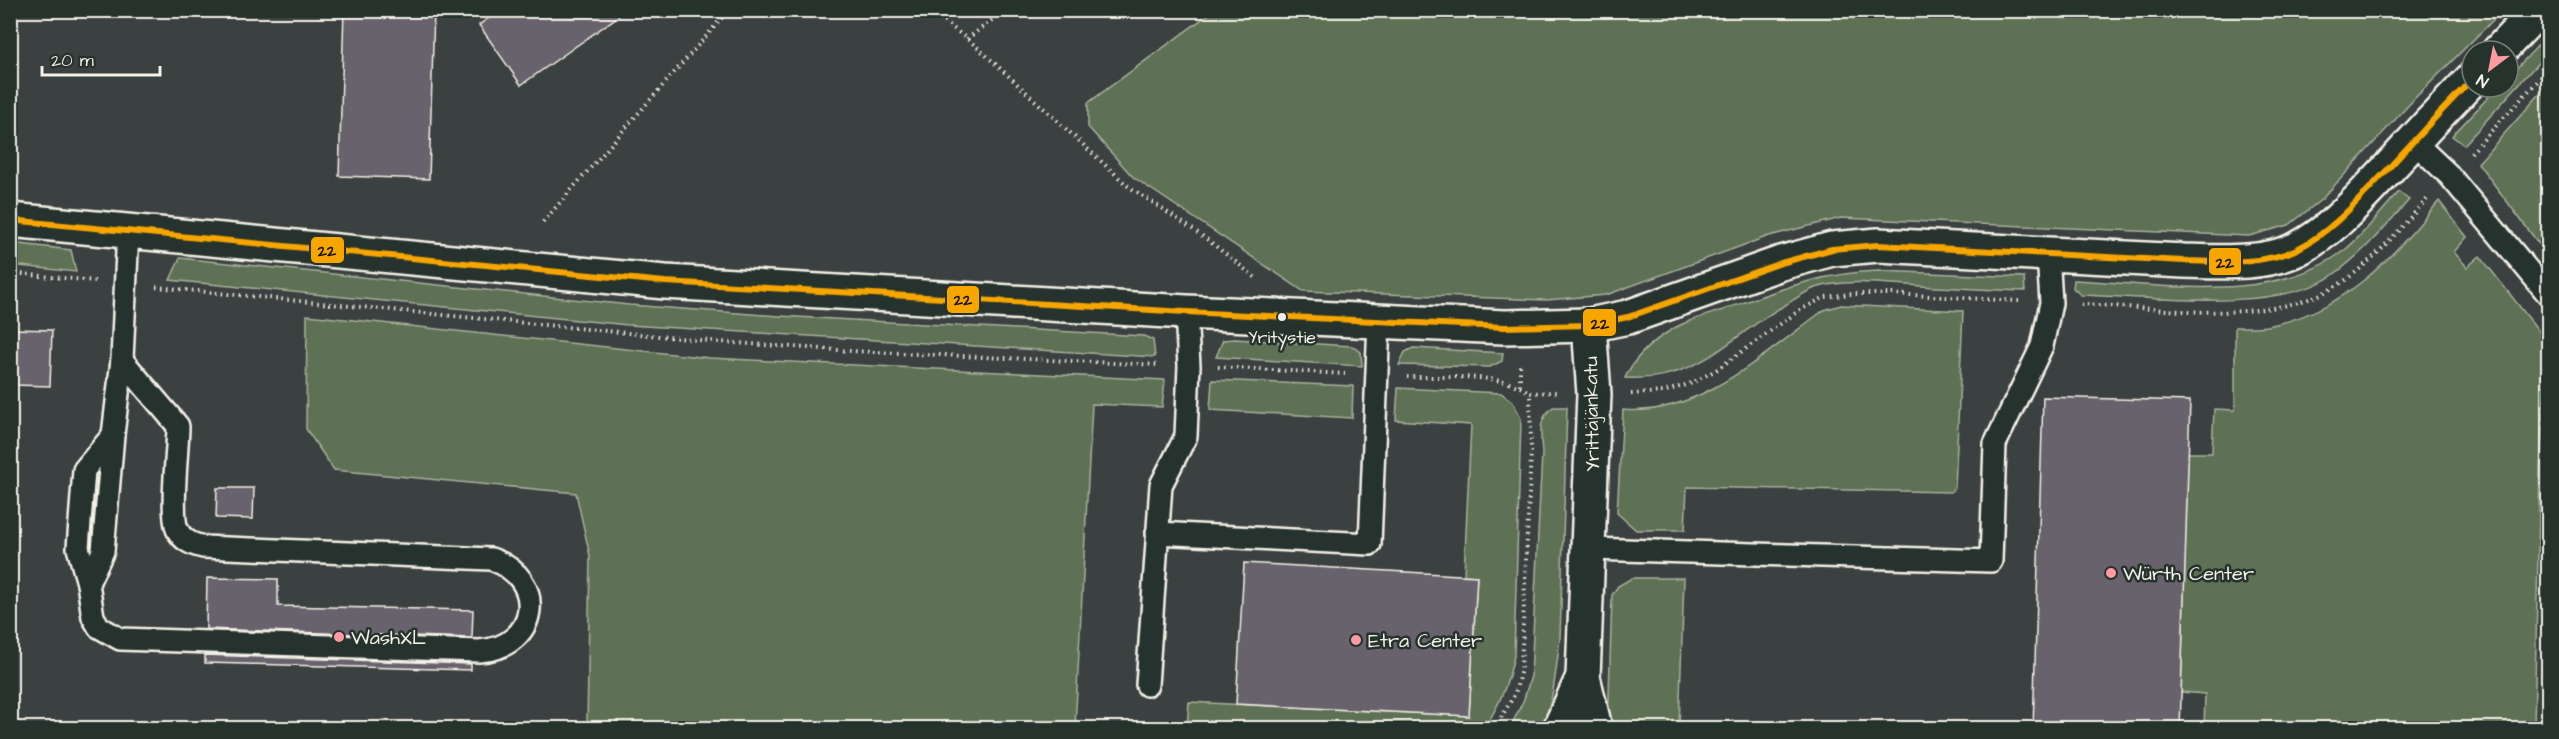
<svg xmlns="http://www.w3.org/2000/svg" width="2559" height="739" viewBox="0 0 2559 739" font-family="'Architects Daughter',sans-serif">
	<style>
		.built { fill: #3a4140; fill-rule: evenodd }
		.green { fill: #5e7154; stroke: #a9b19e; stroke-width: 1.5 }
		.building { fill: #67626c; stroke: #f4f1e8; stroke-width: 1.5 }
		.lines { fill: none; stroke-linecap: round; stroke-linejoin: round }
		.lane-casing { stroke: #f4f1e8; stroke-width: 26 }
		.street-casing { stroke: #f4f1e8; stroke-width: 38 }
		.path { stroke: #f4f1e8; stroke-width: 4; stroke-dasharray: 1.5 4.5; stroke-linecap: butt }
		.lane { stroke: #26332d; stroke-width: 21 }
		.street { stroke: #26332d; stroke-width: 33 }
		.bus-1-casing { stroke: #26332d; stroke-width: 10 }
		.bus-1 { stroke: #f7a600; stroke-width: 6 }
		.bus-dot { fill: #f4f1e8; stroke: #26332d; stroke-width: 2 }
		.poi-dot { fill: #ff9aa2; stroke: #26332d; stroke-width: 2 }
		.labels { text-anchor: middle; stroke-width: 5; stroke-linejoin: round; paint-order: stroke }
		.bus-label { font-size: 18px; fill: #f4f1e8; stroke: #26332d }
		.street-label { font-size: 20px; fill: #f4f1e8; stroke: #26332d }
		.poi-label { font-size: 20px; fill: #f4f1e8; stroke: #26332d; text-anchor: start }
		.line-badge { stroke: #26332d; stroke-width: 2 }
		.pale-badge-label { font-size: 16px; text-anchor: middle; font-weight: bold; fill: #111 }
	</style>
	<rect width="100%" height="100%" fill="#26332d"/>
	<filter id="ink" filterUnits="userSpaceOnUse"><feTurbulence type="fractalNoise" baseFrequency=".0167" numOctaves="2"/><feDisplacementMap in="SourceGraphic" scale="12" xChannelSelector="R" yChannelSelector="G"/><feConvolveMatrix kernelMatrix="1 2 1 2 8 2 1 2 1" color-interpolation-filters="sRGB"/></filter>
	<g filter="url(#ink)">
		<path class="built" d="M 11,11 L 2548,11 L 2548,728 L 11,728 ZM 2472,51 L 2508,51 L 2508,87 L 2472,87 Z"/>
		<g class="green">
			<path d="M 1213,11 L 1213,10 L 2502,11 L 2417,96 L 2322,199 L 2289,225 L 2249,236 L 1841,218 L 1769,236 L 1606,295 L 1546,300 L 1303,291 L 1133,177 L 1088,127 L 1088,103 Z"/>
			<path d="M 2548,35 L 2548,52 L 2464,145 L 2452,136 L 2498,87 L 2508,87 L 2508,77 Z"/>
			<path d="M 2548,85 L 2548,256 L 2478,163 Z"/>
			<path d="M 2399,192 L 2409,200 C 2384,228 2361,256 2330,277 C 2275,313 2146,297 2081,295 L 2073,288 L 2074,280 C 2160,284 2273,306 2346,249 C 2365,233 2382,210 2399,192 Z"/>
			<path d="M 2439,201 L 2467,237 L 2454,252 L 2467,267 L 2480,256 L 2542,335 L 2546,358 L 2540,470 L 2534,728 L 2204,728 L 2205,694 L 2181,692 L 2188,453 L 2212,453 L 2214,409 L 2235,410 L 2235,327 C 2247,327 2261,328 2272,325 C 2346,310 2394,256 2439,201 Z"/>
			<path d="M 11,243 L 71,250 L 76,272 L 11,265 Z"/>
			<path d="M 180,258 L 629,305 L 779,316 L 1144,336 L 1153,340 L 1155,357 L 628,325 L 170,280 Z"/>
			<path d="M 1879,271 L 2024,277 L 2025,291 C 1990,290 1955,288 1920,286 C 1887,284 1847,278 1815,288 C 1805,292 1796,298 1787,304 C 1729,336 1699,383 1625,378 C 1634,358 1649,344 1668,332 C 1684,321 1705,316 1723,310 C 1779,290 1819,273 1879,271 Z"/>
			<path d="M 1841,305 L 1963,311 L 1955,488 L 1951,492 L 1687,487 L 1685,530 L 1636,530 L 1617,513 L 1623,410 C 1699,417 1766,352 1824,310 Z"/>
			<path d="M 307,315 L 710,358 L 1165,380 L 1162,407 L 1092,404 L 1075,728 L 583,728 L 587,725 L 590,556 L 576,493 L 334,470 L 306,429 Z"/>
			<path d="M 1235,339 L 1352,346 L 1361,352 L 1362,366 L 1216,357 L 1223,340 Z"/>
			<path d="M 1413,348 L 1503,353 L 1502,361 L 1490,367 L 1399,365 L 1405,352 Z"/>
			<path d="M 1212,380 L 1353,386 L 1352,418 L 1210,410 Z"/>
			<path d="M 1398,388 L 1501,393 L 1513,402 L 1521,419 L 1514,656 C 1508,683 1500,705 1484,728 L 1187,728 L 1189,702 L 1469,716 L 1477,576 L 1464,575 L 1471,425 L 1396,420 Z"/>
			<path d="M 1553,407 L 1567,407 L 1560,639 C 1556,669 1554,700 1542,728 L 1510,728 L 1524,699 L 1531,676 L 1542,453 C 1541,435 1537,419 1553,407 Z"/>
			<path d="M 1632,578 L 1684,578 L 1679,728 L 1608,728 L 1612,595 L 1618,586 Z"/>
		</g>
		<g class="building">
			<path d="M 344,10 L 434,10 L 429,179 L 339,176 Z"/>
			<path d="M 500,10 L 627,10 L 521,85 L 479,25 Z"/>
			<path d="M 14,329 L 52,330 L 50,386 L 13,385 Z"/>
			<path d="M 2043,397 L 2190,401 L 2180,729 L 2033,729 Z"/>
			<path d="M 217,488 L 254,488 L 253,519 L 216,518 Z"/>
			<path d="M 1244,563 L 1477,576 L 1469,716 L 1236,704 Z"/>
			<path d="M 207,578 L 278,579 L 278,606 L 473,610 L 472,638 L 206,629 Z"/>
			<path d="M 205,655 L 471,664 L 471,670 L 205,663 Z"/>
		</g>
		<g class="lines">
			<g class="lane-casing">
				<g id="lane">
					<path d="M 2413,141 L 2449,175 L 2548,294"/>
					<path d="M 113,435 L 103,551 L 88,583 L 93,617 L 99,627 L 120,639 L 479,651 C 539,648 548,578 491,559 L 203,547 C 191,544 182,540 177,529 C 170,511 178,448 178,426 L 122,360"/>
					<path d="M 1157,533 L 1370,544 L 1379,321"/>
					<path d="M 1590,549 L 1991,561 L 1995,444 L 2042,346 L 2051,303 L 2048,253"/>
					<path d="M 88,583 L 78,548 L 84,470 L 113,435 L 122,360 L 128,230"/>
					<path d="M 1147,685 L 1161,485 L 1186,436 L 1189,366 L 1186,312"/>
				</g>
			</g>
			<g class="street-casing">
				<g id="street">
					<path d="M 2499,51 L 2538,10"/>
					<path d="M 10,220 L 665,282 L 1186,312 L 1504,327 L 1589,325 L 1628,317 L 1781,263 L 1832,249 L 1878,245 L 2184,261 C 2220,262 2264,265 2297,249 C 2333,231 2360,198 2387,170 C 2415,139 2443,109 2472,79"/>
					<path d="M 1589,325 L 1594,394 L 1583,677 L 1595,728"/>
					<path d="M 1560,728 L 1583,677"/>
				</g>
			</g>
			<g class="path">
				<path d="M 930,10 L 976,46 L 1128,186 L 1204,237 L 1256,278"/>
				<path d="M 967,39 L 1005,10"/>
				<path d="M 2471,153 L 2548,70"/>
				<path d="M 543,222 L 729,10"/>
				<path d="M 10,273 L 95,281"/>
				<path d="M 156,287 L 720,342 L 852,351 L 1159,365"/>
				<path d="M 2081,304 C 2152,307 2249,324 2316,296 C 2362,278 2396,232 2429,197"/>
				<path d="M 1218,367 L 1345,374"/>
				<path d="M 1407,377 C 1441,378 1503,372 1530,393 L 1558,392"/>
				<path d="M 1520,385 L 1520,362"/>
				<path d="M 1631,394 L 1663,392 L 1692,383 L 1716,370 L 1800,310 L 1825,297 L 1851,294 L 1893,294 L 2019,301"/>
				<path d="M 1495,728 L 1515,694 L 1521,669 L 1531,451 L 1530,393"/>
			</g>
			<use href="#lane" class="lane"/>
			<use href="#street" class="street"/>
			<g class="bus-1-casing">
				<path id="bus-1" d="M 10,220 L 665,282 L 1186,312 L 1504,327 L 1589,325 L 1628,317 L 1781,263 L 1832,249 L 1878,245 L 2184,261 C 2220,262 2264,265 2297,249 C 2333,231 2360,198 2387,170 C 2415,139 2443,109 2472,79"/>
			</g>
			<use href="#bus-1" class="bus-1"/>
		</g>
	</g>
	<circle class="bus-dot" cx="1282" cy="317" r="5"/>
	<g class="poi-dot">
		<circle cx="2111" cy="573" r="6"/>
		<circle cx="339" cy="637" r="6"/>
		<circle cx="1356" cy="640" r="6"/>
	</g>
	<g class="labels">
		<g class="bus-label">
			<text x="1282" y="343">Yritystie</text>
		</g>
		<g class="street-label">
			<text transform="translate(1591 414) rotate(-91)" y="7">Yrittäjänkatu</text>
		</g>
		<g class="poi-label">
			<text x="2123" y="580">Würth Center</text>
			<text x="351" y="644">WashXL</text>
			<text x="1368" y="647">Etra Center</text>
		</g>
	</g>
	<g class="line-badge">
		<rect x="310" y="236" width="35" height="28" rx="6" fill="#f7a600"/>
		<rect x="2208" y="247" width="34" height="29" rx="6" fill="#f7a600"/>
		<rect x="946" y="285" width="34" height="29" rx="6" fill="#f7a600"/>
		<rect x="1582" y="308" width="35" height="29" rx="6" fill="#f7a600"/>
	</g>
	<g class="pale-badge-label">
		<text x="327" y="256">22</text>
		<text x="2225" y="268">22</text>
		<text x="963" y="305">22</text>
		<text x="1600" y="329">22</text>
	</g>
	<rect width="2559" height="739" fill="none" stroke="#26332d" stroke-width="36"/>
	<rect x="18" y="18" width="2523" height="703" fill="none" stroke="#f4f1e8" stroke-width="2" filter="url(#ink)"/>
	<g transform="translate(2490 69) rotate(212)"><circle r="28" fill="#26332d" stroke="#787f78" stroke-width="1.5"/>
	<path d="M0-4.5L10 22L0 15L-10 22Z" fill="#ff9aa2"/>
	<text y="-9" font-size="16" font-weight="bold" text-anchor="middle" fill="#f4f1e8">N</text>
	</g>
	<path d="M42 66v9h118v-9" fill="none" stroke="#f4f1e8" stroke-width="3"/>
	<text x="51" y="66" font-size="18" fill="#f4f1e8" stroke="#26332d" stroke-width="4.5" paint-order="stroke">20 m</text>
</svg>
